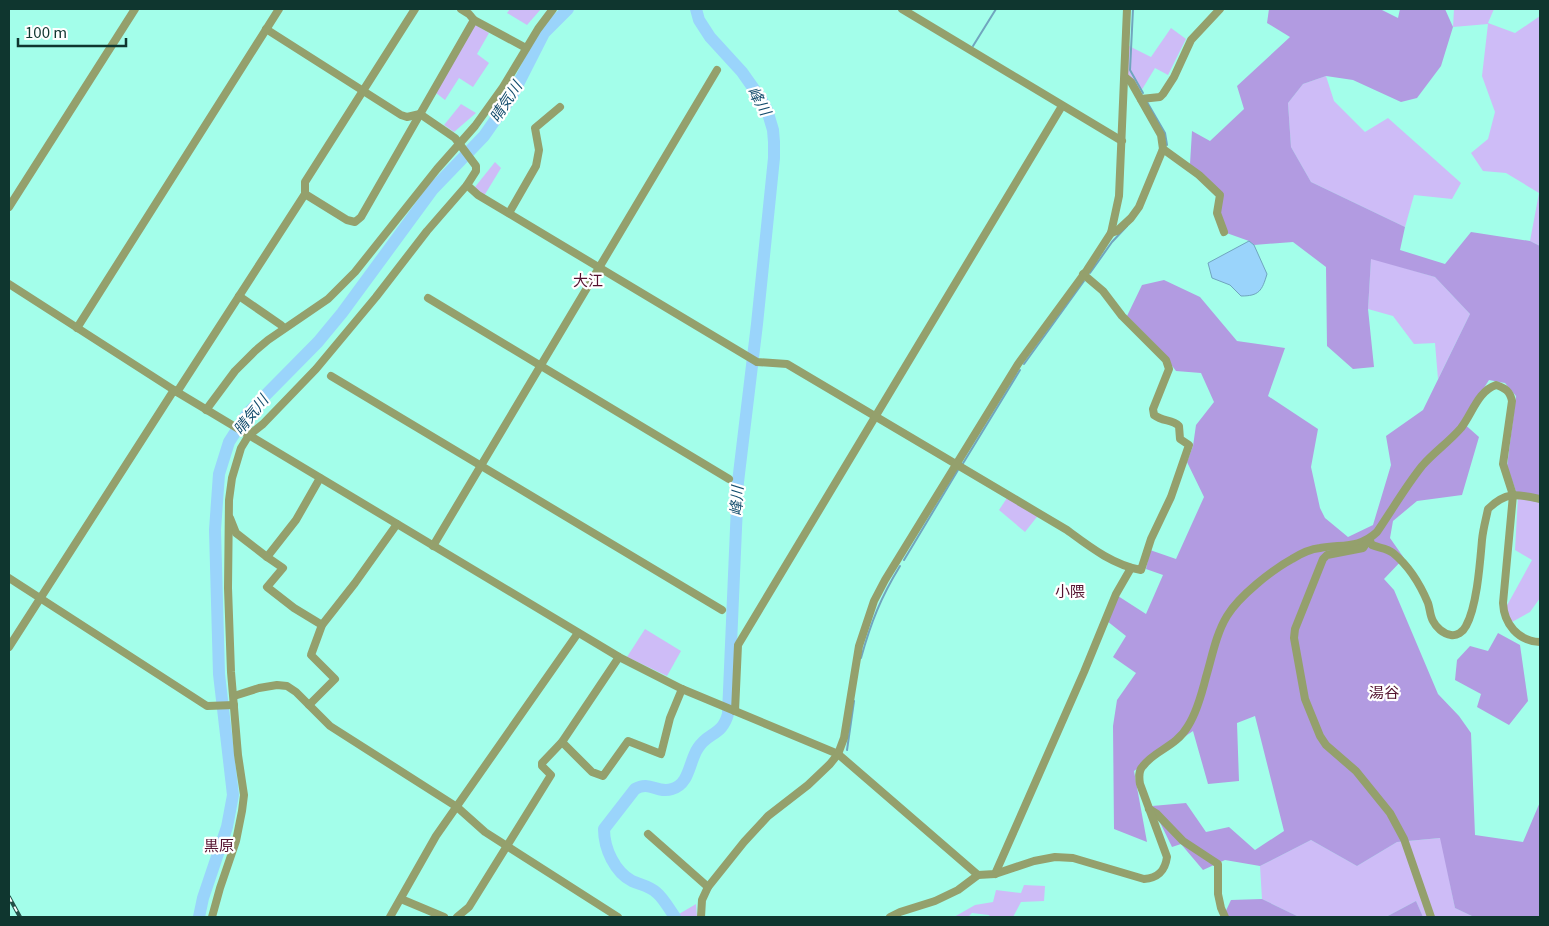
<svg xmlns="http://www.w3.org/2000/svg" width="1549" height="926" viewBox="0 0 1549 926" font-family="Georgia,'Noto Sans JP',serif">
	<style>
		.green { fill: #cebcf7 }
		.forest { fill: #b29be1 }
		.water { fill: #9ad4fb; stroke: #70a5be }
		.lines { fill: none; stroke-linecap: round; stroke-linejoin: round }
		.stream { stroke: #70a5be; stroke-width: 2 }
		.river { stroke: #9ad4fb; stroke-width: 12 }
		.minor { stroke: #94a06c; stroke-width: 8 }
		.rail-casing { stroke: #225047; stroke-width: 4 }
		.rail { stroke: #fff; stroke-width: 2; stroke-dasharray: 5.5; stroke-linecap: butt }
		.labels { text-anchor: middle; stroke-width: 4.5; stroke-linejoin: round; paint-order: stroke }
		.water-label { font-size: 15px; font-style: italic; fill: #144d6d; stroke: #fff }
		.neighbourhood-label { font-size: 15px; fill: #54122f; stroke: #fff }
	</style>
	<rect width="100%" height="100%" fill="#a3feea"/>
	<g class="green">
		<path d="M 510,9 L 541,9 L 527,25 L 507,13 Z"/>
		<path d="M 1454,9 L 1494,9 L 1488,23 L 1515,33 L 1540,16 L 1540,246 L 1530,241 L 1539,193 L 1506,173 L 1483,171 L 1471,153 L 1488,139 L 1495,112 L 1482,76 L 1488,24 L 1453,27 Z"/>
		<path d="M 469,21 L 489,33 L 477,54 L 489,63 L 473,87 L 459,78 L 445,100 L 431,89 Z"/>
		<path d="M 1171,28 L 1186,39 L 1168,75 L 1155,68 L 1138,96 L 1127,81 L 1129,46 L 1151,57 Z"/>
		<path d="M 1326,76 L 1334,101 L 1365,132 L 1388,118 L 1461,183 L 1452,199 L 1414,195 L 1405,227 L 1311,182 L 1291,147 L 1288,103 L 1303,84 Z"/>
		<path d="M 461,104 L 476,113 L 454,132 L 444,125 Z"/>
		<path d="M 495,162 L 501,168 L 484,196 L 475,187 Z"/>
		<path d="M 1371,258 L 1435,277 L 1470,314 L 1438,379 L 1435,343 L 1414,344 L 1393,316 L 1368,309 Z"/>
		<path d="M 1009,495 L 1040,513 L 1025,532 L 999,510 Z"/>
		<path d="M 1518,497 L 1540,503 L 1540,598 L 1530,612 L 1512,622 L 1505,609 L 1532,560 L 1515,550 Z"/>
		<path d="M 645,629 L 681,651 L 667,676 L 627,657 Z"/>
		<path d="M 1441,838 L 1455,908 L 1474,917 L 1423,917 L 1416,901 L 1386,917 L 1299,917 L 1262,899 L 1260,866 L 1311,840 L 1357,866 L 1397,842 Z"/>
		<path d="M 1024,885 L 1045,886 L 1044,901 L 1021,902 L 1013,917 L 990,917 L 989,915 L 972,913 L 968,917 L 954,917 L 975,905 L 993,902 L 996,890 L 1021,893 Z"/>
		<path d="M 696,904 L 697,917 L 680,917 L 679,914 Z"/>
	</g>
	<g class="forest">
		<path d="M 1269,9 L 1380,9 L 1398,18 L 1400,9 L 1445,9 L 1453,27 L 1441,66 L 1417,98 L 1401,102 L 1353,80 L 1326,76 L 1303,84 L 1288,103 L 1291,147 L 1311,182 L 1405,227 L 1400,250 L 1445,264 L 1471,232 L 1530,241 L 1540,246 L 1540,503 L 1518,497 L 1507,466 L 1516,396 L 1505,383 L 1489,380 L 1462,422 L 1479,437 L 1462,495 L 1417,501 L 1393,521 L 1390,538 L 1404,558 L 1384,579 L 1394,590 L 1438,694 L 1459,716 L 1471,733 L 1475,835 L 1523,842 L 1540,802 L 1540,917 L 1474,917 L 1455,908 L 1440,838 L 1397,842 L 1357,866 L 1311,840 L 1260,866 L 1225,860 L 1203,870 L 1181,844 L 1172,847 L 1152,806 L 1186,803 L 1206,832 L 1229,827 L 1255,850 L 1284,831 L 1255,716 L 1237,723 L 1239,781 L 1208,784 L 1193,731 L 1134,771 L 1147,842 L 1114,829 L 1113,726 L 1117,700 L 1136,673 L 1113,657 L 1126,636 L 1107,621 L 1118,596 L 1146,614 L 1163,575 L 1146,569 L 1150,550 L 1176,559 L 1204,497 L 1187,462 L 1193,446 L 1196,425 L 1214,402 L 1201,373 L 1176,371 L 1157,346 L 1127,316 L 1142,285 L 1164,280 L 1200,297 L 1237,341 L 1285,348 L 1268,396 L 1318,429 L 1311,467 L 1320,508 L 1325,518 L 1348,537 L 1373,525 L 1391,465 L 1386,436 L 1423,410 L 1470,314 L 1435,277 L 1371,259 L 1368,309 L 1374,367 L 1353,369 L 1327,346 L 1326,267 L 1293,242 L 1254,245 L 1249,241 L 1221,231 L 1219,191 L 1190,164 L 1192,131 L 1210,141 L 1244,109 L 1237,86 L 1290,37 L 1267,23 Z"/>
		<path d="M 1498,633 L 1520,645 L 1528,701 L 1509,725 L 1477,707 L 1481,694 L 1455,680 L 1457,660 L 1470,646 L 1488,651 Z"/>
		<path d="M 1262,899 L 1299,917 L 1223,917 L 1231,900 Z"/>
		<path d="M 1416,901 L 1423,917 L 1386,917 Z"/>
	</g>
	<path class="water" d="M 1249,241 L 1254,245 L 1267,274 C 1262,291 1259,296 1241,296 L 1230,285 L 1212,278 L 1208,263 Z"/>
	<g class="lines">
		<g class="stream">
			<path d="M 1133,9 L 1130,70 L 1143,93"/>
			<path d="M 973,46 L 996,9"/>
			<path d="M 1147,102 L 1165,133 L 1167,145"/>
			<path d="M 1090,273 L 1112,242 L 1127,226"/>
			<path d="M 1024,364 L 1084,281"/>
			<path d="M 962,465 L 1020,370"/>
			<path d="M 904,560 L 958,470"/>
			<path d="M 861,658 C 871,622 881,597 900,566"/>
			<path d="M 847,750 L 854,701"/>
		</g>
		<g class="river">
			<path d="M 199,917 L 203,898 L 227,827 L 233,795 L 219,674 L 215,530 L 219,474 L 229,442 L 247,414 L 318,342 L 342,313 L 433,189 L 484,136 L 512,96 L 544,33 L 568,9"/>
			<path d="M 675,917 C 669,909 664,899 657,893 C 650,886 641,885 632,881 C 615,872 604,849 604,829 L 635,789 C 650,780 657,794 672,789 C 690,784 689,761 698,748 C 708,732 722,736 728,714 L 738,482 L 757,324 L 774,158 L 774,142 L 773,130 L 767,110 L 761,99 L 742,72 L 710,37 L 699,20 L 696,9"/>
		</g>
		<g class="minor">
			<path d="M 902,9 L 1122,141"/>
			<path d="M 474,20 L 526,48"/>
			<path d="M 266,29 L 401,115 L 407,117 L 420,114 L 455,138 L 476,166 L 476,171 L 467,185 L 478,195 L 757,362 L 787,364 L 1067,530 C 1090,547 1113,565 1141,570 L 1151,539 L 1171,497 L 1189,445 L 1180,439 L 1179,426 C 1172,419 1163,422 1154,415 L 1153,409 L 1169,369 L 1166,360 L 1122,316 L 1103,291 L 1083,274"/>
			<path d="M 1141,99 L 1160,97 L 1163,94 L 1174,77 L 1191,40 L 1220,9"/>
			<path d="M 1163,149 L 1199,175 L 1220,195 L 1217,213 L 1224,232"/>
			<path d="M 305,194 L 347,220 L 355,222 L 361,217 L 474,20 L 469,14 L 461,9"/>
			<path d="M 9,207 L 135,9"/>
			<path d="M 509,213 L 536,166 L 539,150 L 535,128 L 560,107"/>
			<path d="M 1111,233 L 1117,231 L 1131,218 L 1139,207 L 1163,149 L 1161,135 L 1131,82 L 1125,77"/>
			<path d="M 9,284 L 177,392 L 619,657 L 682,689 L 838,754 L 978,875"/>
			<path d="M 239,296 L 281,325 L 284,328"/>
			<path d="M 428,298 L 729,479"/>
			<path d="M 77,328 L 279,9"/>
			<path d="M 331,376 L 722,610"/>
			<path d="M 177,392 L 305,194 L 305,182 L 415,9"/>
			<path d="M 206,410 L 235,371 L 255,351 L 268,340 L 328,299 L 355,272 L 437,169 L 475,126 L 503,87 L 538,29 L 553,9"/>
			<path d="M 320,478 L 296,520 L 267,557 L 283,568 L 267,587 L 294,608 L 322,625"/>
			<path d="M 230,518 L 236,533 L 267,557"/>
			<path d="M 433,546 L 717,70"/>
			<path d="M 9,578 L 207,706 L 234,705"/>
			<path d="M 9,647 L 174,390"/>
			<path d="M 234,696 L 259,688 L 277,685 L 287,686 L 296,692 L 330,726 L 457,807 L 485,832 L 618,917"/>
			<path d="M 309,705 L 335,679 L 311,655 L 322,625 L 355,583 L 397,524"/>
			<path d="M 735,711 L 738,645 L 1062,106"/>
			<path d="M 562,742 L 592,772 L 603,776 L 628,741 L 661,754 L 670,718 L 682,689"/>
			<path d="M 1149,809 L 1157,814 L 1183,841 L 1218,864 L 1218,894 L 1221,908 L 1225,917"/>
			<path d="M 648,834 L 708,887"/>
			<path d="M 995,874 L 1084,672 L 1116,594 L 1131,568"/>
			<path d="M 401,899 L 444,917"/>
			<path d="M 212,917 L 220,888 L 236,841 L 242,811 L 244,795 L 238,755 L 231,672 L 228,588 L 229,500 L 232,478 L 241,448 L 249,435 L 263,424 L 316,369 L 376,297 L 427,231 L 467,185"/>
			<path d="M 390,917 L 436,836 L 578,633"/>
			<path d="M 457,917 L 469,907 L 551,775 L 542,766 L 542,763 L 562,742 L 619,657"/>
			<path d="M 701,917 L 702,900 L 708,887 L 744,842 L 768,816 L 808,785 L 830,764 L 838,754 L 844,738 L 859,646 L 874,601 L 885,580 L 1018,364 L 1087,270 L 1111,233 L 1119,196 L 1127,9"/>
			<path d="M 890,917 L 900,912 L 935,901 L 958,890 L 978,875 L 995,874 L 1034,861 L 1055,857 L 1073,858 L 1144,879 C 1158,878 1165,871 1167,857 L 1140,784 C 1139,778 1138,771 1143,766 C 1155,750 1176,747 1188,726 C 1197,712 1202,693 1206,677 C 1212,657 1216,634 1227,616 C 1239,596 1272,570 1292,559 C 1300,554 1310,549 1320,548 C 1342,544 1359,549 1377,532 C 1392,510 1406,486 1422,466 C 1434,452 1449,442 1461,428 C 1472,414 1478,391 1496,385 C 1505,388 1510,391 1512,401 L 1503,464 L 1513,495 L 1503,603 C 1504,624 1518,641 1540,642"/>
			<path d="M 1431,917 L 1404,839 L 1390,813 L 1356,771 L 1326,745 L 1320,736 L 1305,699 L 1294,638 L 1295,629 L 1323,559 L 1327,555 L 1363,548 L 1369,539 L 1372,545 C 1379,548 1387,548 1393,553 C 1409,566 1420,584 1428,603 C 1430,609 1430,616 1433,621 C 1436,627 1443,634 1451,635 C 1457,636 1463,632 1466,626 C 1477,606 1480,563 1482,540 C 1483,529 1486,519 1488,509 C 1506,491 1517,494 1540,499"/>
		</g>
		<g class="rail-casing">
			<path id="rail" d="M 9,897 L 20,917"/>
		</g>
		<use href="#rail" class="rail"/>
	</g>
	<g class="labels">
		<g class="water-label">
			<text transform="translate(759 101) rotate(61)" y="5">峰川</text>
			<text transform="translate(506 102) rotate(-57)" y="5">晴気川</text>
			<text transform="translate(251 415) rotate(-51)" y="5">晴気川</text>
			<text transform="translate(737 501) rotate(-87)" y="5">峰川</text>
		</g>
		<g class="neighbourhood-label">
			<text x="588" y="286">大江</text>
			<text x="1070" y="597">小隈</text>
			<text x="1384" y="698">湯谷</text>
			<text x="219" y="851">黒原</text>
		</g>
	</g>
	<rect width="1549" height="926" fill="none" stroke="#0f362f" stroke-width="20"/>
	<path d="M18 38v8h108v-8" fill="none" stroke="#0f362f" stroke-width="2.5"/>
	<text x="25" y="38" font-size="15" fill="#0f362f" stroke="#ffffff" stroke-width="4" paint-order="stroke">100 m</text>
</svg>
